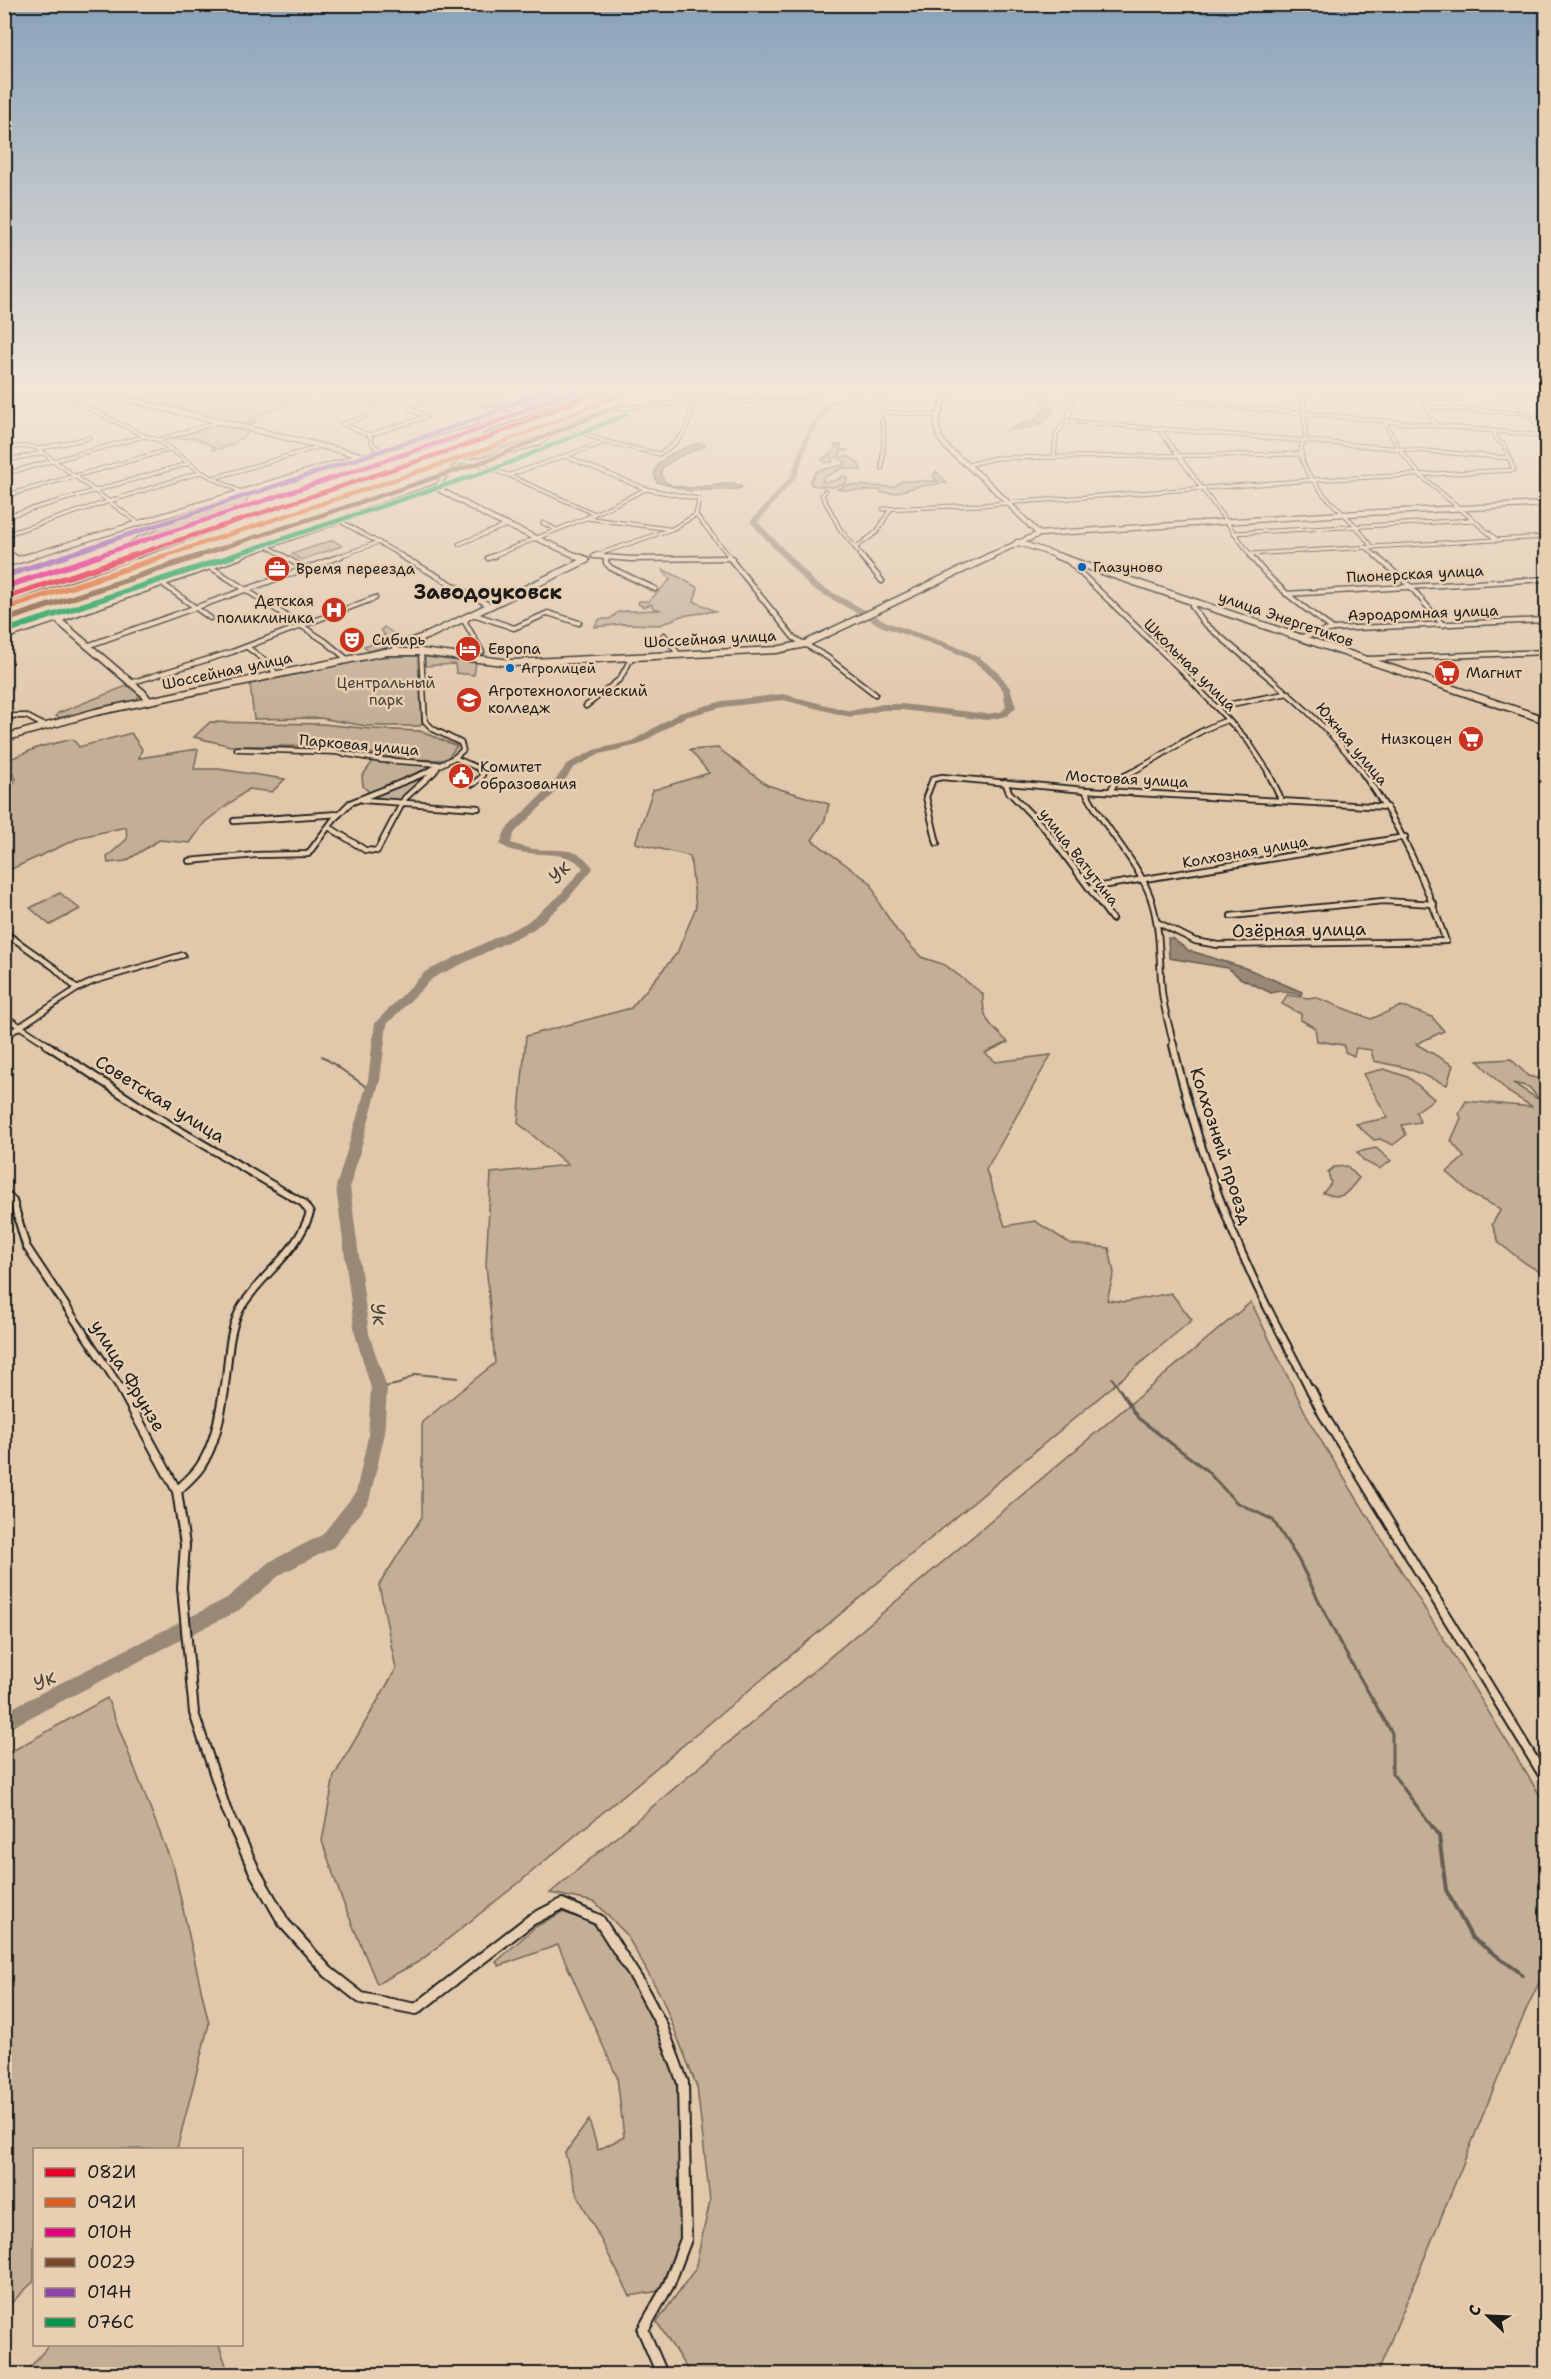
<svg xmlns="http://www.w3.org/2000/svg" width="1551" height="2379" viewBox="0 0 1551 2379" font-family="'Shantell Sans',sans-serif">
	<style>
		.green { fill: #c3ae96; stroke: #706559; stroke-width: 1.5 }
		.water { fill: #988876; stroke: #665d52; stroke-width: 1.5 }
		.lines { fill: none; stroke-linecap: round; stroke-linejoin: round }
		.stream-far2 { stroke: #665d52; stroke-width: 2 }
		.stream-far1 { stroke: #665d52; stroke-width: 3 }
		.stream { stroke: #665d52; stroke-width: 4 }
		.river { fill: #988876; fill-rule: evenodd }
		.street-far5-casing { stroke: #1c1c1c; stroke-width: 5 }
		.street-far4-casing { stroke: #1c1c1c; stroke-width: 7 }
		.street-far3-casing { stroke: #1c1c1c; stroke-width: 8 }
		.street-far2-casing { stroke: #1c1c1c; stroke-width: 10 }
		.street-far1-casing { stroke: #1c1c1c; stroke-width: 12 }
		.street-casing { stroke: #1c1c1c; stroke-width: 14 }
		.secondary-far1-casing { stroke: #1c1c1c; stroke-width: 7 }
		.secondary-casing { stroke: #1c1c1c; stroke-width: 9 }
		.street-far5 { stroke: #e9cfb1; stroke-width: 3 }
		.street-far4 { stroke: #e9cfb1; stroke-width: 4 }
		.street-far3 { stroke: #e9cfb1; stroke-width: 4.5 }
		.street-far2 { stroke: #e9cfb1; stroke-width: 6 }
		.street-far1 { stroke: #e9cfb1; stroke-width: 8 }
		.street { stroke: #e9cfb1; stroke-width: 10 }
		.secondary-far1 { stroke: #e9cfb1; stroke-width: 4.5 }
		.secondary { stroke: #e9cfb1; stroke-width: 6 }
		.rail { stroke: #1c1c1c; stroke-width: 1.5 }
		.rail-1-far1-casing { stroke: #e9cfb1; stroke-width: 7 }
		.rail-1-casing { stroke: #e9cfb1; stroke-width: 9 }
		.rail-2-far1-casing { stroke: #e9cfb1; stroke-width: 7 }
		.rail-2-casing { stroke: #e9cfb1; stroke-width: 9 }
		.rail-3-far1-casing { stroke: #e9cfb1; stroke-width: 7 }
		.rail-3-casing { stroke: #e9cfb1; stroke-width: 9 }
		.rail-4-far1-casing { stroke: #e9cfb1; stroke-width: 7 }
		.rail-4-casing { stroke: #e9cfb1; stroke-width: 9 }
		.rail-5-far1-casing { stroke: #e9cfb1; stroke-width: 7 }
		.rail-5-casing { stroke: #e9cfb1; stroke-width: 9 }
		.rail-6-far1-casing { stroke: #e9cfb1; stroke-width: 7 }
		.rail-6-casing { stroke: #e9cfb1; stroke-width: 9 }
		.rail-1-far1 { stroke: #e4002b; stroke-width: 4.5 }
		.rail-1 { stroke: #e4002b; stroke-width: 6 }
		.rail-2-far1 { stroke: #dd5e21; stroke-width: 4.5 }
		.rail-2 { stroke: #dd5e21; stroke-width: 6 }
		.rail-3-far1 { stroke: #e5007d; stroke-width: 4.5 }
		.rail-3 { stroke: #e5007d; stroke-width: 6 }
		.rail-4-far1 { stroke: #7a4b2a; stroke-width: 4.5 }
		.rail-4 { stroke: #7a4b2a; stroke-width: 6 }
		.rail-5-far1 { stroke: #8e44ad; stroke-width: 4.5 }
		.rail-5 { stroke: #8e44ad; stroke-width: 6 }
		.rail-6-far1 { stroke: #03984c; stroke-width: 4.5 }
		.rail-6 { stroke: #03984c; stroke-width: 6 }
		.bus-dot { fill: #0065bd; stroke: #e9cfb1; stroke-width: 2 }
		.labels { text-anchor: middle; stroke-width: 5; stroke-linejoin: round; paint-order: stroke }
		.far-bus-label { font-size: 14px; fill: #1c1c1c; stroke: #e9cfb1; text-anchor: start }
		.far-poi-label { font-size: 15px; fill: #1c1c1c; stroke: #e9cfb1; text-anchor: start }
		.far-street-label { font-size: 15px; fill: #1c1c1c; stroke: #e9cfb1 }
		.far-park-label { font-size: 15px; fill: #46403a; stroke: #e9cfb1 }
		.street-label { font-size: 18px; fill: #1c1c1c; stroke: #e9cfb1 }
		.far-district-label { font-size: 20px; font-weight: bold; fill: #1c1c1c; stroke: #e9cfb1 }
		.water-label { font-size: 20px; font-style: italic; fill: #47423c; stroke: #e9cfb1 }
	</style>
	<rect width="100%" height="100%" fill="#e1c8ab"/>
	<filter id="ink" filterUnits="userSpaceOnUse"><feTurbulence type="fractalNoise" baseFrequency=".0167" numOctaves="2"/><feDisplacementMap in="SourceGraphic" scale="12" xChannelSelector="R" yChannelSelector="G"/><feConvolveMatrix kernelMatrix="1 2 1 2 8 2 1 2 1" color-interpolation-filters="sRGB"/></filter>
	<g filter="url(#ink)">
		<g class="green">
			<path d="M 74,385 L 407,385 L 424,393 L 445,396 L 470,389 L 501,391 L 504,405 L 486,407 L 412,391 L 380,404 L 381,406 L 372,407 L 357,395 L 336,398 L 315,393 L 249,419 L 255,420 L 256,423 L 242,425 Z"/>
			<path d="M 551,385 L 582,387 L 581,391 C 570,397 532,415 523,410 L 528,403 L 526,393 L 547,392 L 544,395 L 547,400 L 552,398 L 552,389 L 554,387 Z"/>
			<path d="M 1423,385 L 1455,385 L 1464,402 L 1430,400 Z"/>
			<path d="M 216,425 L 251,431 C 235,443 230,448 211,450 L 214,448 L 212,446 L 194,438 L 170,439 Z"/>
			<path d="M 544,434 L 553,434 C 530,449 501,454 475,459 L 472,457 C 488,449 503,447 520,443 C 529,441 535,436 544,434 Z"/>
			<path d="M 835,445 L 841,445 L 840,450 L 848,450 L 840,452 L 840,456 C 852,457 857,458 861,470 L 843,468 L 824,477 L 822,482 L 835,481 L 843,476 L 848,479 L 845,484 L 832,487 L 811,485 L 810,481 L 817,471 L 847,464 L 837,457 L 831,458 L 833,462 L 825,462 L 822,459 L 833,453 Z"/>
			<path d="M 936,471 L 947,483 L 919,486 L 895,493 L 882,493 L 880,490 C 865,490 851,492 837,489 L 849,485 L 893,487 L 902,481 L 938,481 L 933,476 Z"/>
			<path d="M 235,497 L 247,499 L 247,503 L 241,508 L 125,545 L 139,536 L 158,530 L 151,522 Z"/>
			<path d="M 333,540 L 342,546 L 301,560 L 292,554 Z"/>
			<path d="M 663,570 C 675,574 688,582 698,588 L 694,601 L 715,611 L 681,616 L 660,625 L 623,624 L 594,627 L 600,619 L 610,619 L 618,612 L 627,611 L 661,610 L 653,608 L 651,604 L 644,607 L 638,604 L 639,601 L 649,601 L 670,580 Z"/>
			<path d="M 384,627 L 406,642 L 369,651 L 364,646 L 376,643 L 374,641 L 385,635 L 381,630 Z"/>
			<path d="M 418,656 L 422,724 L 420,726 L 366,726 L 320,718 L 254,719 L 250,684 L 378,657 Z"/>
			<path d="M 425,657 L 476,663 L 474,675 L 456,673 L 455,664 L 425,666 Z"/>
			<path d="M 129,685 L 140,695 L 135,701 L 60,718 L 56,716 L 58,713 Z"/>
			<path d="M 210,722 L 322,724 L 371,729 L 420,731 L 457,746 L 446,760 L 404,759 L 327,746 L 231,746 L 194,737 Z"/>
			<path d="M 131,733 L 142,749 L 139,758 L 198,749 L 194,769 L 219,769 L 285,779 L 272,792 L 249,789 L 205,822 L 190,843 L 159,840 L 126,861 L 108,863 L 107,857 L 127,839 L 126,827 L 81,837 L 5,872 L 5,794 L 10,791 L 16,779 L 5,761 L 39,747 L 73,739 L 79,747 Z"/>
			<path d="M 718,748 L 767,785 L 829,804 L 825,820 L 812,840 L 871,883 L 880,905 L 897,931 L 921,957 L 945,965 L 983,994 C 982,1020 990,1025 1008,1042 L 985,1053 L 996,1062 L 1051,1055 L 986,1170 L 1005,1226 L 1035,1221 L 1071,1244 L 1109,1248 L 1114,1273 L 1107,1300 L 1125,1302 L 1171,1293 L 1192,1320 L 516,1885 L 420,1961 L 377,1984 L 341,1897 L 322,1841 L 334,1776 L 396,1669 L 379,1585 L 422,1517 L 422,1422 L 495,1363 L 486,1264 L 491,1173 L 568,1165 L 518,1123 L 526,1036 L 631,1008 L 677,953 L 696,907 L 690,856 L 635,843 L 653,790 L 709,773 L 690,750 Z"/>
			<path d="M 374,760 L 427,764 L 430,767 L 371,794 L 363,786 L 362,776 Z"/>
			<path d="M 432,770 L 408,792 L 401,803 L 372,800 L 372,796 Z"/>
			<path d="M 60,893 L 80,909 L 50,925 L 30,908 Z"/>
			<path d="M 1287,995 L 1308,998 L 1315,997 L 1371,1019 L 1401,1006 L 1432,1017 L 1444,1031 L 1416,1044 L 1453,1065 L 1447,1085 L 1407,1068 L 1374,1061 L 1371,1050 L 1356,1048 L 1354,1056 L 1345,1052 L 1344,1045 L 1317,1041 L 1315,1028 L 1301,1020 L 1301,1014 L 1282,1004 Z"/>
			<path d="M 1511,1059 L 1528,1076 L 1546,1080 L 1546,1101 L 1540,1100 L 1529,1087 L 1513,1083 L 1546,1104 L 1546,1276 L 1525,1263 L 1499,1243 L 1492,1224 L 1501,1209 L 1474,1196 L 1447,1172 L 1464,1157 L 1451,1141 L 1461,1118 L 1459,1113 L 1466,1101 L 1533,1107 L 1508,1092 L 1478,1061 Z"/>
			<path d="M 1384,1069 L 1408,1077 L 1434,1099 L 1416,1112 L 1420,1122 L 1402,1125 L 1406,1135 L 1393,1145 L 1380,1139 L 1374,1140 L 1356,1124 L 1388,1118 L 1363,1074 Z"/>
			<path d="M 1376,1148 L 1391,1161 L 1379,1169 L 1364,1161 L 1357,1152 Z"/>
			<path d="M 1347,1166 L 1359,1178 C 1345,1195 1345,1200 1323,1193 L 1331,1183 L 1328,1172 L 1334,1167 Z"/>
			<path d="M 1251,1302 L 1312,1426 L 1546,1805 L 1546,1968 L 1526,2010 L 1377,2374 L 690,2374 L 657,2322 L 695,2269 L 710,2201 L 697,2087 L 662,1998 L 626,1934 L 595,1902 L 550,1893 Z"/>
			<path d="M 107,1698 L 174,1869 L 209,2024 L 177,2149 L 34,2150 L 34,2281 L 5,2309 L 5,1755 Z"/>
			<path d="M 562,1912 L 595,1923 L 634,1985 L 658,2030 L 678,2084 L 681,2236 L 659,2291 L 630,2296 L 576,2192 L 565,2153 L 589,2120 L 598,2150 L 624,2137 L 617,2077 L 558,1945 L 499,1966 L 496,1962 L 535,1927 Z"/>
			<path d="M 50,2344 L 219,2345 L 229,2374 L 24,2374 Z"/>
		</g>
		<g class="water">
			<path d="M 1032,388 C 1043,391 1051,401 1053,412 C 1045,428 1023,430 1007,430 C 1018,421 1041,427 1045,405 L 1038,395 L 1033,393 Z"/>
			<path d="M 701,443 L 705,446 L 678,457 L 662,468 L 661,475 L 664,481 L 671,485 L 690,488 L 734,483 L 742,487 L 738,489 L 689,491 L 657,482 C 645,460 685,447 701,443 Z"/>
			<path d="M 1168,938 L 1173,939 L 1188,950 L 1248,969 L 1302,992 L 1301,995 L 1280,991 L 1271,993 L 1240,978 L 1228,968 L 1169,958 Z"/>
		</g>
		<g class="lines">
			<g class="stream-far2">
				<path d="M 322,1056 L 371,1090"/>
				<path d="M 1112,1378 L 1121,1392"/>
				<path d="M 379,1388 L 399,1384 L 416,1374 L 458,1378"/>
			</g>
			<path class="stream-far1" d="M 1120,1390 L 1138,1418 L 1206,1470 L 1236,1502 L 1273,1520 L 1298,1559 L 1341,1645 L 1392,1733 L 1392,1773 L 1433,1828"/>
			<path class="stream" d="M 1432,1826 L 1439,1836 L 1446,1890 L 1472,1938 L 1522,1974"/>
			<path class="river" d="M 855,385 L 861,385 L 860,394 L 851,400 L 832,404 L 810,437 L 797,476 L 758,522 L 817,584 L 889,623 L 953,645 L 979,657 L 998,672 L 1010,688 L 1016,707 L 1007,716 L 987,720 L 902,710 L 883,710 L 850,717 L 783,700 L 723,707 L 685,717 L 638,745 L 600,754 L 573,768 L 559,789 L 515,832 L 511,843 C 518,845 526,848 534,849 C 559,852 577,844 593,868 L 592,870 L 566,901 L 534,929 L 433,978 L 387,1024 L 380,1080 L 350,1187 L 369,1334 L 387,1388 L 384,1437 L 369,1501 L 334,1547 L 281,1574 L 239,1610 L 4,1731 L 4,1712 L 227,1598 L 269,1562 L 322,1535 L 356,1492 L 368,1437 L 371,1388 L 355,1334 L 336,1187 L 368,1080 L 375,1023 L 425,972 L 526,923 L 558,897 L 583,868 C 567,845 523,862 500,844 L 506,829 L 552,785 L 567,764 L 594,750 L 632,741 L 679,713 L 723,701 L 783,694 L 850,711 L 883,704 L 902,704 L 987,714 L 1001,712 L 1006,707 L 1003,690 L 992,676 L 973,661 L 947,649 L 883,627 L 811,588 L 750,522 L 791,476 L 804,437 L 828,401 L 847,397 L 855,392 Z"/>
			<g class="street-far5-casing">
				<g id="street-far5">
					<path d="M 41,385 L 145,436 L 158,440 L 201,472 L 241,492"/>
					<path d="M 876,385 L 884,412 L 880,415 L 884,431 L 882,468"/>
					<path d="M 1285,385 L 1354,394 L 1421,397"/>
					<path d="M 1416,385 L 1436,426"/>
					<path d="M 1493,385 L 1546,392"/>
					<path d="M 1499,386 L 1532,418 L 1545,436"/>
					<path d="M 1302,388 L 1306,437 L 1301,448 L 1302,460 L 1307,472 L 1324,495 L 1355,525 L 1373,548"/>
					<path d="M 1075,392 L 1546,436"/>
					<path d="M 4,394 L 19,398"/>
					<path d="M 4,403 L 48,390"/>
					<path d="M 1426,407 L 1525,413"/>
					<path d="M 884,412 L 937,415"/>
					<path d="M 366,416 L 343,424 L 369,435"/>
					<path d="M 1532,418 L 1546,419"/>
					<path d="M 1067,421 L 1510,458"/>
					<path d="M 1384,421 L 1399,449 L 1420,475 L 1497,540"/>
					<path d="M 565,426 L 606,442 L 659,454 C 691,437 690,417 698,385"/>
					<path d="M 1159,429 L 1252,557"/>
					<path d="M 158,440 L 219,422"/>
					<path d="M 4,448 L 31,446 L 38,449 L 138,523"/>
					<path d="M 38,449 L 89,438"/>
					<path d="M 381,450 L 374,446 L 369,435 L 426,417 L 409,408 L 434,397 L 414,392"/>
					<path d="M 361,456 L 510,413"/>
					<path d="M 567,457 L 646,489 L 699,499 L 696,515 L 730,557"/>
					<path d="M 1054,458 L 1056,434 L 1067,421 L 1075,392 L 1071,385"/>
					<path d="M 4,461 L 42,453"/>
					<path d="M 469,461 L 508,475 L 593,513"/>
					<path d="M 968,465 L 995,458 L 1301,454"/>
					<path d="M 4,474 L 145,436"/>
					<path d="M 509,475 L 606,442"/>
					<path d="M 214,478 L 321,446"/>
					<path d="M 435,487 L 459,463 L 501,455 L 540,443 L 573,422 L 619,408 L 693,402 L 818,401"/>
					<path d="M 825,491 L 822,495 L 840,529 L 863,557"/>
					<path d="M 4,496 L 172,449"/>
					<path d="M 883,509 L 980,505 L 1312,480 L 1514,470 L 1504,445 L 1497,440 L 1494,431"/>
					<path d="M 4,517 L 190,463"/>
					<path d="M 586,518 L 669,529"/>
					<path d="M 340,521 L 404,557"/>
					<path d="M 543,523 L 557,530"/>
					<path d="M 1234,533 L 1474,520"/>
					<path d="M 4,535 L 201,472"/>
					<path d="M 459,544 L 507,525"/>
					<path d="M 267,546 L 286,557"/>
					<path d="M 855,548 L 877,532 L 890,510"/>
					<path d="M 1367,548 L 1377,557"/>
					<path d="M 4,549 L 15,557"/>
					<path d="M 1250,554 L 1546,537"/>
					<path d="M 596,555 L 672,529 L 696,515"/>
					<path d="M 594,556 L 607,557"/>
					<path d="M 337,557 L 379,542"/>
					<path d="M 490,557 L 586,518 L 646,489"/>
				</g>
			</g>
			<g class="street-far4-casing">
				<g id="street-far4">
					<path d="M 13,556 L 19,560"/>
					<path d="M 283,556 L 304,568"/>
					<path d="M 401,556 L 489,605"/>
					<path d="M 594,556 L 631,559 L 732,558"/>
					<path d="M 728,556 L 794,638 L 827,657 L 875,694"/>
					<path d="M 861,556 L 882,581"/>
					<path d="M 1251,556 C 1273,586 1303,607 1333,629"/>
					<path d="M 1376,556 L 1410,586 L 1443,625"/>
					<path d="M 606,557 L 606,563 L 611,568 L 655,589"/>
					<path d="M 488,558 L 494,556"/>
					<path d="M 1066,559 L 1180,669 L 1248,741 L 1269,773"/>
					<path d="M 209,566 L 325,641 L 347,659"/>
					<path d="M 160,582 L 210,618"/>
					<path d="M 1286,594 L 1546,579"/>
					<path d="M 1197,602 L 1192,606 L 1203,622 C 1260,672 1317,711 1363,773"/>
					<path d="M 473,614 L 514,628 L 548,613 L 579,623"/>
					<path d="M 468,617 L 465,622 L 482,652"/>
					<path d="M 664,635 L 679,655"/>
					<path d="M 4,637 L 61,618"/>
					<path d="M 1301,637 L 1333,629 L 1546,620"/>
					<path d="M 87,646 L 341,556"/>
					<path d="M 247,647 L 267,662 L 276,674"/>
					<path d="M 421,652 L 425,721 L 433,729 L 461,743 L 463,750 L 455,757 L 425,773"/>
					<path d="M 1368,659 L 1546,652"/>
					<path d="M 130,683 L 232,652 L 375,598"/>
					<path d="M 586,706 L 620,679 L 632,657"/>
					<path d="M 1216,707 L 1289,693"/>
					<path d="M 4,716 L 26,716 L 45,726"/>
					<path d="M 237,749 L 335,752 L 381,760 L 438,764"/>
					<path d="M 455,758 L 478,768 L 483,773"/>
					<path d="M 432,773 L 437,769"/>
					<path d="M 1130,773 C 1163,757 1193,731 1228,720"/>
				</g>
			</g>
			<g class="street-far3-casing">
				<g id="street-far3">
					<path d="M 1268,772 L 1282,801"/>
					<path d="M 1005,782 L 1009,792 L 1046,830 L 1112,919"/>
					<path d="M 473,784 L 481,778 L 483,772"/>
					<path d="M 1085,790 C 1103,827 1136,859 1150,896 C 1161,927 1159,960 1162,992 C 1164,1010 1170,1029 1174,1046"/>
					<path d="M 1111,790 L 1116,780 L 1133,772"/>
					<path d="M 363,800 L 478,808"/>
					<path d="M 234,821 L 339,814"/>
					<path d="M 329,827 L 365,850 L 377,851 L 405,798 L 434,772"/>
					<path d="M 937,843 L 926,797 L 933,779 L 942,777 L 1085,790 L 1387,807"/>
					<path d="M 189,861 L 256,855 L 308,854 L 334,819 L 350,803 L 428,772"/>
					<path d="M 1089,888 L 1405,837"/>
					<path d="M 1231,916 L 1383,901 L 1434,904"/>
					<path d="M 1157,922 L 1195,941 L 1218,945 L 1446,941 C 1425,881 1400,823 1362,772"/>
					<path d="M 4,932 L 55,968 L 77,989"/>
					<path d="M 4,1016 L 50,1046"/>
					<path d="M 4,1037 L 77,989 L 94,981 L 183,955"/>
				</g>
			</g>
			<g class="street-far2-casing">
				<g id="street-far2">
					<path d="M 47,1045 L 147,1111 L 303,1203 L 310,1213 C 295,1256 265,1270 242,1306 C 227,1331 229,1363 224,1392"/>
					<path d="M 1173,1045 C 1192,1126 1219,1206 1255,1282 C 1272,1319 1293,1355 1311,1392"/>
					<path d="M 4,1192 L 13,1201 L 26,1246 L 123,1392"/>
				</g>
			</g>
			<g class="street-far1-casing">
				<g id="street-far1">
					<path d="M 122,1390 L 177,1491 L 185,1545 L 182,1588 L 194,1713 L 226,1809 L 235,1828"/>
					<path d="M 1311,1390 L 1323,1414 L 1546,1780"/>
					<path d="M 177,1491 C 185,1483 194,1476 200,1467 C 215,1445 220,1416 224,1390"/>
				</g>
			</g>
			<g class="street-casing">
				<path id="street" d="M 234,1826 L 255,1872 L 284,1923 L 328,1972 L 361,1998 L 416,2009 L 531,1920 L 562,1904 L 599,1920 L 638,1981 L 661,2024 L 683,2083 L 686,2239 L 669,2284 L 643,2330 L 662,2374"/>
			</g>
			<g class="secondary-far1-casing">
				<g id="secondary-far1">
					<path d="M 67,385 L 359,455"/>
					<path d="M 949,385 L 936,423 L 939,437 L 948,449 L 984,479 L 1039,534"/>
					<path d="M 1017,542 L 1062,557"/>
					<path d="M 27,557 L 361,456"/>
					<path d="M 235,557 L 435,487 L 493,519 L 579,557"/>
					<path d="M 987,557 L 1039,534 L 1344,514 L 1546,504"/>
				</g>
			</g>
			<g class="secondary-casing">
				<g id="secondary">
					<path d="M 576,556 L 586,560"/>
					<path d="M 1057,556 L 1546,720"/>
					<path d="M 4,564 L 32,556"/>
					<path d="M 395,647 L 429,635 L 586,560"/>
					<path d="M 149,701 L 143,693 L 60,622 L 61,618 L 239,556"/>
					<path d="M 4,738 L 96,712 L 385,652 L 421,652 L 511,663 L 776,650 L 805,644 L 991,556"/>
				</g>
			</g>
			<use href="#street-far5" class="street-far5"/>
			<use href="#street-far4" class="street-far4"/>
			<use href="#street-far3" class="street-far3"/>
			<use href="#street-far2" class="street-far2"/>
			<use href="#street-far1" class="street-far1"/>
			<use href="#street" class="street"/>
			<use href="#secondary-far1" class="secondary-far1"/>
			<use href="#secondary" class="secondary"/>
			<g class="rail">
				<path d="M 483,434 L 607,385"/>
				<path d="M 4,587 L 456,440"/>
				<path d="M 4,605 L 260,515"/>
			</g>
			<g class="rail-1-far1-casing">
				<path id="rail-1-far1" d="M 128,557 L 484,439 L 614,385"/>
			</g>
			<g class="rail-1-casing">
				<path id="rail-1" d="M 4,598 L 132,556"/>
			</g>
			<g class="rail-2-far1-casing">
				<path id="rail-2-far1" d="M 161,557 L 487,449 L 619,395"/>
			</g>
			<g class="rail-2-casing">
				<path id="rail-2" d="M 7,608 L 165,556"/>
			</g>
			<g class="rail-3-far1-casing">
				<path id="rail-3-far1" d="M 94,557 L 480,429 L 586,385"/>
			</g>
			<g class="rail-3-casing">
				<path id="rail-3" d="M 4,587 L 99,556"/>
			</g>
			<g class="rail-4-far1-casing">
				<path id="rail-4-far1" d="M 195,557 L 491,459 L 623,404"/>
			</g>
			<g class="rail-4-casing">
				<path id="rail-4" d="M 11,618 L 199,556"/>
			</g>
			<g class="rail-5-far1-casing">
				<path id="rail-5-far1" d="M 61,557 L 477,419 L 559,385"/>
			</g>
			<g class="rail-5-casing">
				<path id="rail-5" d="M 4,576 L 66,556"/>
			</g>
			<g class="rail-6-far1-casing">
				<path id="rail-6-far1" d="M 228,557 L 494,469 L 627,414"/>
			</g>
			<g class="rail-6-casing">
				<path id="rail-6" d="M 14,628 L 233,556"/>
			</g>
			<use href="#rail-1-far1" class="rail-1-far1"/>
			<use href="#rail-1" class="rail-1"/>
			<use href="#rail-2-far1" class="rail-2-far1"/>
			<use href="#rail-2" class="rail-2"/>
			<use href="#rail-3-far1" class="rail-3-far1"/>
			<use href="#rail-3" class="rail-3"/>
			<use href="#rail-4-far1" class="rail-4-far1"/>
			<use href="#rail-4" class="rail-4"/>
			<use href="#rail-5-far1" class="rail-5-far1"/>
			<use href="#rail-5" class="rail-5"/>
			<use href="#rail-6-far1" class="rail-6-far1"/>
			<use href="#rail-6" class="rail-6"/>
		</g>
	</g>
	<linearGradient id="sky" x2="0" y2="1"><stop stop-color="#88a2ba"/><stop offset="0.54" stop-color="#f2e6d9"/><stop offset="1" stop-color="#f2e6d9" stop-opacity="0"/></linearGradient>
	<rect width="1551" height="718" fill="url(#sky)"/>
	<defs>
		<g id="office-disc" transform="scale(1.35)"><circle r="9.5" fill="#c8321e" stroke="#e9cfb1"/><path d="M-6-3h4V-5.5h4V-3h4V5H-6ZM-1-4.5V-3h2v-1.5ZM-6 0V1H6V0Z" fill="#fff"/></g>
		<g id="hospital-disc" transform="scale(1.35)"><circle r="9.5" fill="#c8321e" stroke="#e9cfb1"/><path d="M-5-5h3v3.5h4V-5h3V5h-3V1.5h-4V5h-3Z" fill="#fff"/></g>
		<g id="theatre-disc" transform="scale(1.35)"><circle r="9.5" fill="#c8321e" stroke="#e9cfb1"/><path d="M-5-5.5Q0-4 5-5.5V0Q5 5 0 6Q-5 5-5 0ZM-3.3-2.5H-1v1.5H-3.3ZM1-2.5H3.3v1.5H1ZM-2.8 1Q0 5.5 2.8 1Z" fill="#fff"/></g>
		<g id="hotel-disc" transform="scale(1.35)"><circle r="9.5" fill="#c8321e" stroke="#e9cfb1"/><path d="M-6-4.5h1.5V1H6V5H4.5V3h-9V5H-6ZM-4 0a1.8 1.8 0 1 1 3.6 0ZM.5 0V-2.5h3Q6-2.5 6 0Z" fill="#fff"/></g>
		<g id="supermarket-disc" transform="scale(1.35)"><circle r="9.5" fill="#c8321e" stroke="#e9cfb1"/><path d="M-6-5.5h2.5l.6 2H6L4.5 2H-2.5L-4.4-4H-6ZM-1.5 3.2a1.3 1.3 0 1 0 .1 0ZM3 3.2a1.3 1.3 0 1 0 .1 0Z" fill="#fff"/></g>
		<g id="university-disc" transform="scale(1.35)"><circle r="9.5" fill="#c8321e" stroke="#e9cfb1"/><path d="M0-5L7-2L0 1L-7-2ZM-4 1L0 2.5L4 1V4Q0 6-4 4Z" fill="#fff"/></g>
		<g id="civic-disc" transform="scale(1.35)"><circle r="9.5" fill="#c8321e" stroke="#e9cfb1"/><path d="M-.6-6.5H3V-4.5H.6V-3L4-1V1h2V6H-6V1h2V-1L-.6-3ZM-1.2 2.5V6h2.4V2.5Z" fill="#fff"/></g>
	</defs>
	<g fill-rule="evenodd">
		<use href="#office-disc" x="277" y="569"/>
		<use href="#hospital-disc" x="334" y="610"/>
		<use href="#theatre-disc" x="352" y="640"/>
		<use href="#hotel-disc" x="468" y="649"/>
		<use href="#supermarket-disc" x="1447" y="673"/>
		<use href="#university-disc" x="469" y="700"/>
		<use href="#supermarket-disc" x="1471" y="739"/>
		<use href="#civic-disc" x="461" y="776"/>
	</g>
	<g class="bus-dot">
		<circle cx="1082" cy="567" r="5"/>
		<circle cx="510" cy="668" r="5"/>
	</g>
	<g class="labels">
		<g class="far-bus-label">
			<text x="1093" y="572">Глазуново</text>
			<text x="521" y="673">Агролицей</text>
		</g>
		<g class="far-poi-label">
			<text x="296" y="574">Время переезда</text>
			<text x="314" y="606" text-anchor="end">Детская<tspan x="314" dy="17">поликлиника</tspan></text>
			<text x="372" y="645">Сибирь</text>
			<text x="488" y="654">Европа</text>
			<text x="1466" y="678">Магнит</text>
			<text x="488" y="696">Агротехнологический<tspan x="488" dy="17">колледж</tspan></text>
			<text x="1452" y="744" text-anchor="end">Низкоцен</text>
			<text x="480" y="772">Комитет<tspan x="480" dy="17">образования</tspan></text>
		</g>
		<g class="far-street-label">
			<text transform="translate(1415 574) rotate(-3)" y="5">Пионерская улица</text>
			<text transform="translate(1423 613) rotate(-2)" y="5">Аэродромная улица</text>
			<text transform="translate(1286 619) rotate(19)" y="5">улица Энергетиков</text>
			<text transform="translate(710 639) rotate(-3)" y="5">Шоссейная улица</text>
			<text transform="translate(1190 665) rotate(45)" y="5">Школьная улица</text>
			<text transform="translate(227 671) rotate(-12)" y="5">Шоссейная улица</text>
			<text transform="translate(1352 744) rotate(50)" y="5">Южная улица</text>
			<text transform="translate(359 745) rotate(5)" y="5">Парковая улица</text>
			<text transform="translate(1127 779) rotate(3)" y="5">Мостовая улица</text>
			<text transform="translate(1245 852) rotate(-10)" y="5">Колхозная улица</text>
			<text transform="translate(1079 857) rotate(52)" y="5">улица Ватутина</text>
		</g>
		<g class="far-park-label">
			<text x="386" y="688">Центральный<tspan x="386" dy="17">парк</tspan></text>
		</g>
		<g class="street-label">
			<text transform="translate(1299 930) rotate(-1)" y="6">Озёрная улица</text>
			<text transform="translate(160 1099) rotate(32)" y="6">Советская улица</text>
			<text transform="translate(1221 1146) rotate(72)" y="6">Колхозный проезд</text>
			<text transform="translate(128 1376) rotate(59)" y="6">улица Фрунзе</text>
		</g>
		<g class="far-district-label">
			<text x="488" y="599">Заводоуковск</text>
		</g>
		<g class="water-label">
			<text transform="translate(559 872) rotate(-49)" y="7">Ук</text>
			<text transform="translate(379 1314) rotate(82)" y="7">Ук</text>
			<text transform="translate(44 1680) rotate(-27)" y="7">Ук</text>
		</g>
	</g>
	<rect width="1551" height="2379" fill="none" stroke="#e9cfb1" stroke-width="24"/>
	<rect x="12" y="12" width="1527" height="2355" fill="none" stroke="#1c1c1c" stroke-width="2" filter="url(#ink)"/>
	<rect x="33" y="2148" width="210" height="198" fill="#e9cfb1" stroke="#978775" stroke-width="1.5"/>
	<rect x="45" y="2168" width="30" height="9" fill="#e4002b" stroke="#978775" stroke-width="1.5"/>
	<text x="87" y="2178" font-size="18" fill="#1c1c1c">082И</text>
	<rect x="45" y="2198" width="30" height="9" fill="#dd5e21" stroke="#978775" stroke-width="1.5"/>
	<text x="87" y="2208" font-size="18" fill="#1c1c1c">092И</text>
	<rect x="45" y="2228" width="30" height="9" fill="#e5007d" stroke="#978775" stroke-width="1.5"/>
	<text x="87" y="2238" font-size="18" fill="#1c1c1c">010Н</text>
	<rect x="45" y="2258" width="30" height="9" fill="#7a4b2a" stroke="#978775" stroke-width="1.5"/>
	<text x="87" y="2268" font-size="18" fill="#1c1c1c">002Э</text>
	<rect x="45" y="2288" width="30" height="9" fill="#8e44ad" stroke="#978775" stroke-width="1.5"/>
	<text x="87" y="2298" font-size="18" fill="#1c1c1c">014Н</text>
	<rect x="45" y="2318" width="30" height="9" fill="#03984c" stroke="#978775" stroke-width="1.5"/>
	<text x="87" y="2328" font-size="18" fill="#1c1c1c">076С</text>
	<g transform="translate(1488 2316) rotate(293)" stroke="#e9cfb1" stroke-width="4.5" paint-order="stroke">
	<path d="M0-4.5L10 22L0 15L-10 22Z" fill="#1c1c1c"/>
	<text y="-9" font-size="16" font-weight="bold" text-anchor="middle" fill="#1c1c1c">С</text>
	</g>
</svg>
